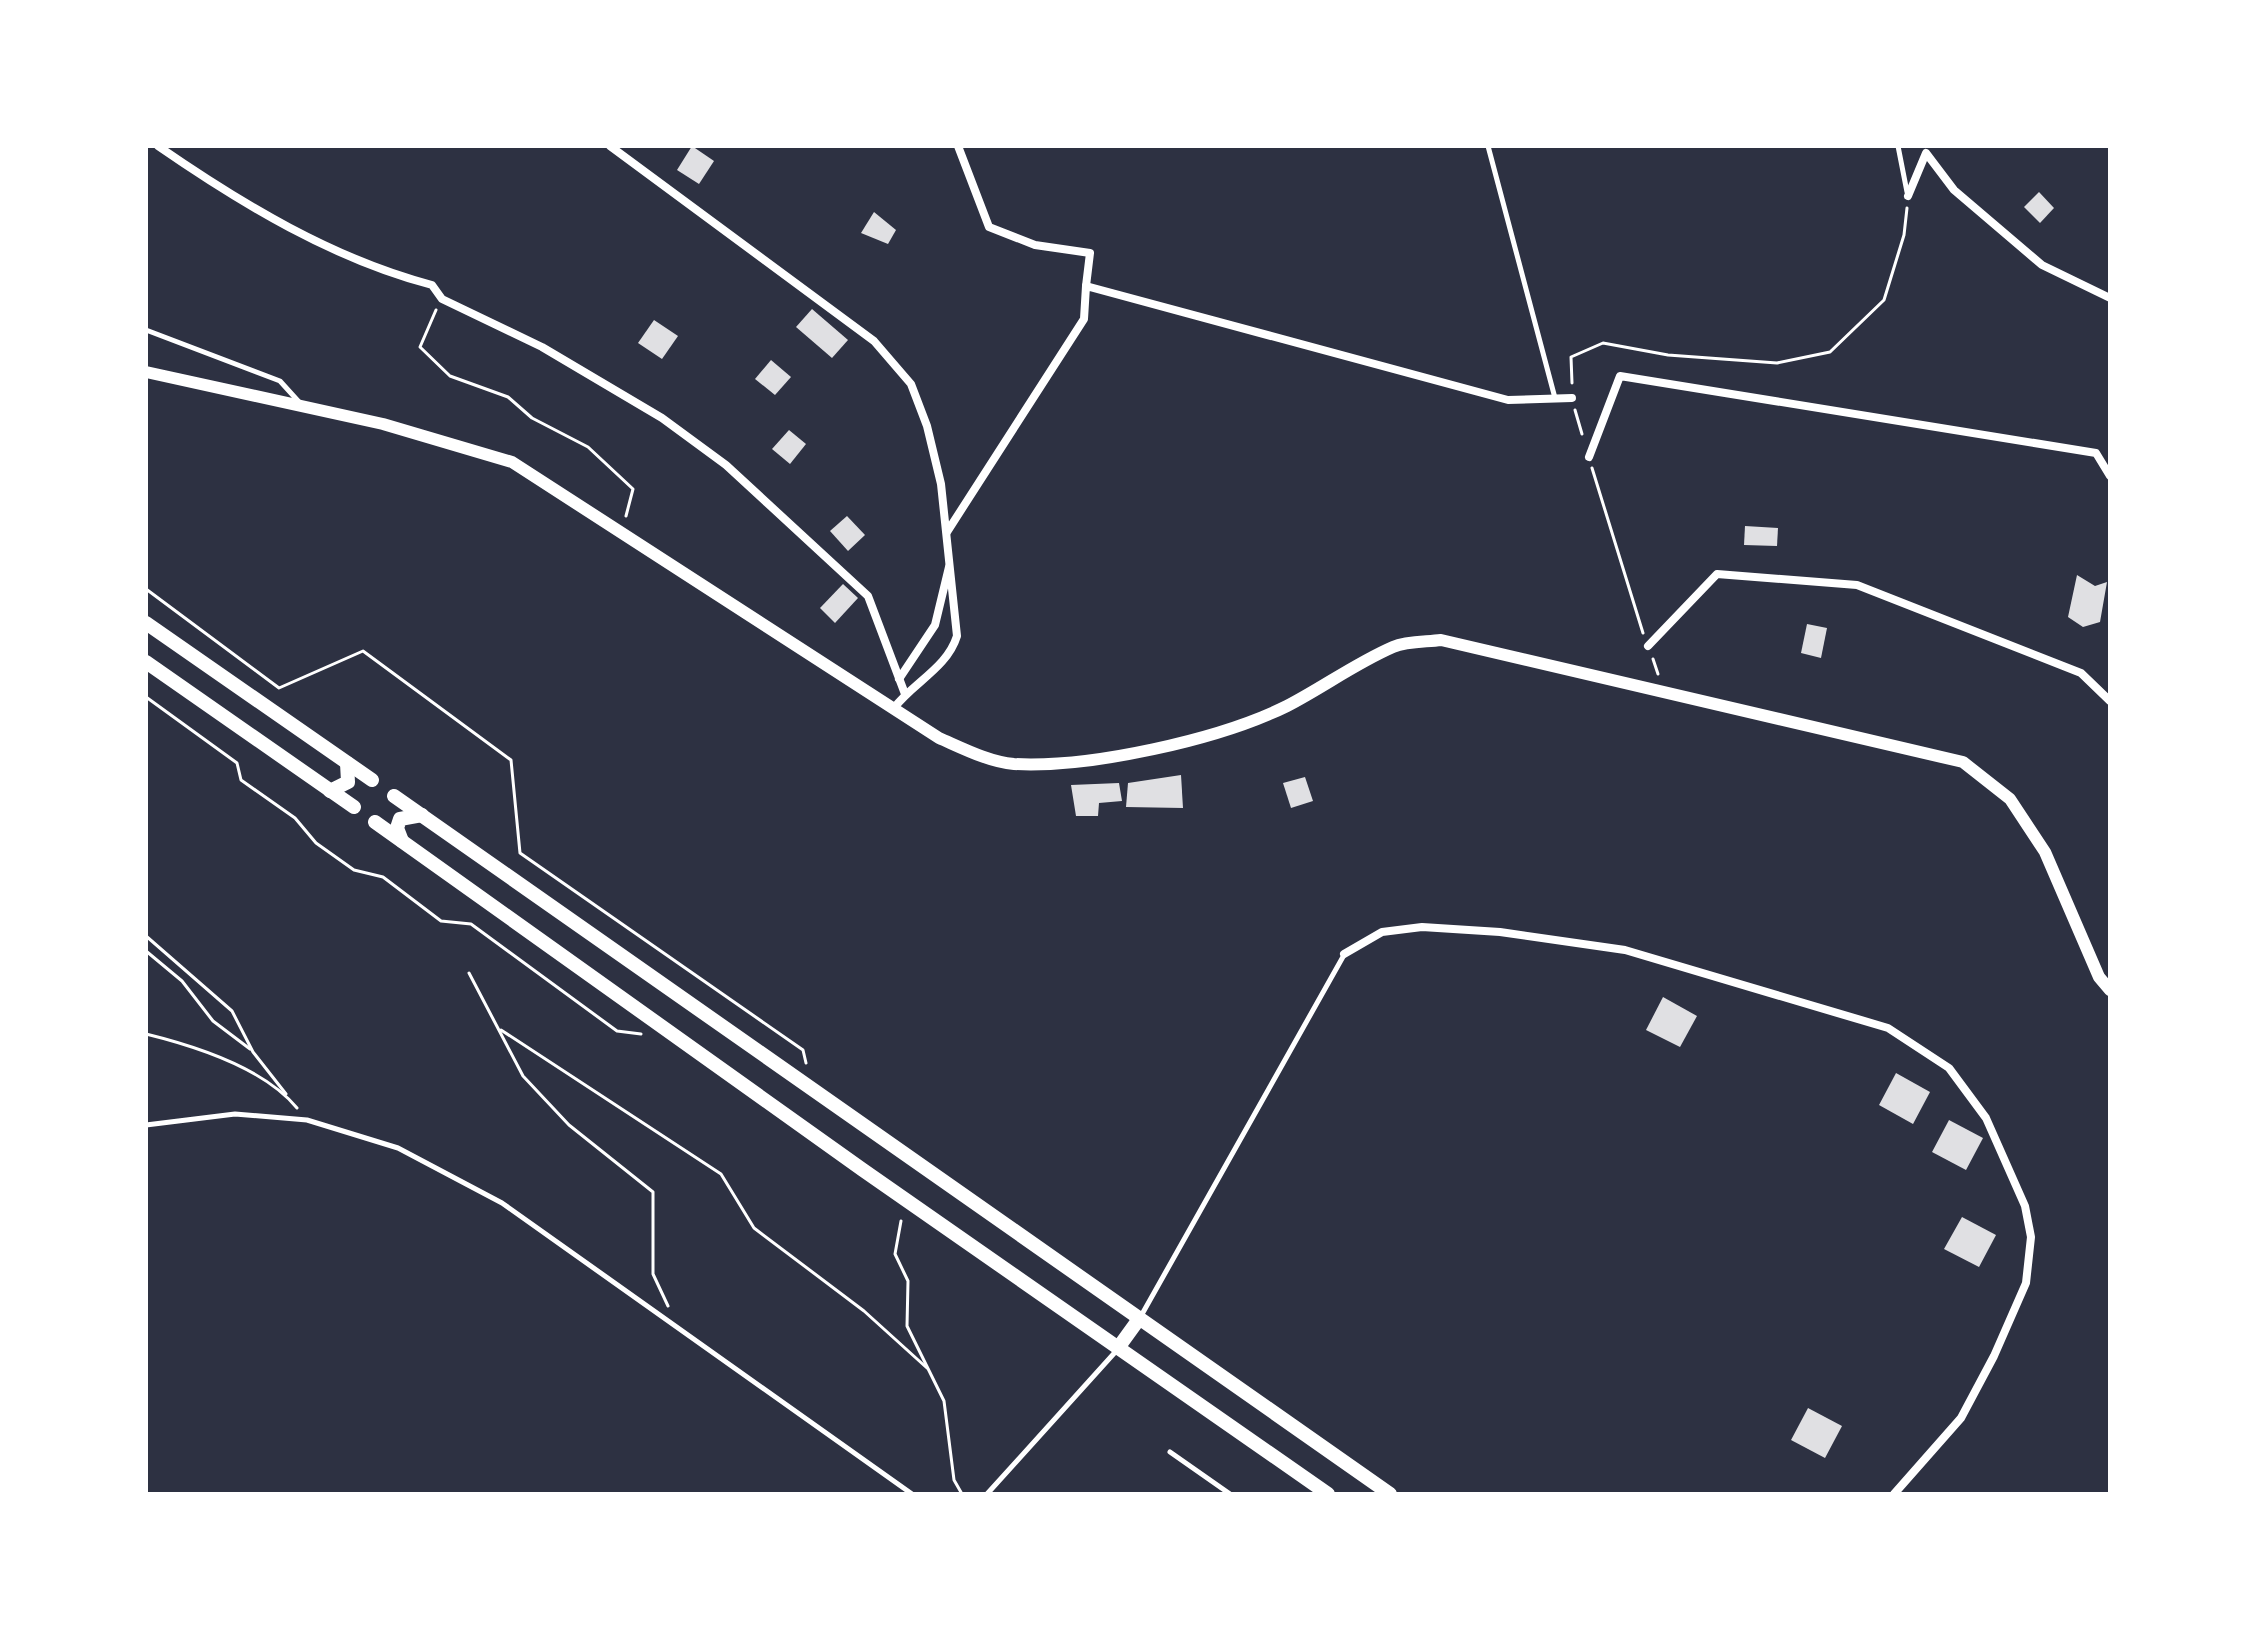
<svg xmlns="http://www.w3.org/2000/svg" width="2256" height="1640" viewBox="0 0 2256 1640" font-family="'Work Sans',sans-serif">
	<style>
		.building { fill: #e0e0e3 }
		.lines { fill: none; stroke-linecap: round; stroke-linejoin: round }
		.path { stroke: #fff; stroke-width: 3 }
		.service { stroke: #fff; stroke-width: 5 }
		.minor { stroke: #fff; stroke-width: 8 }
		.secondary { stroke: #fff; stroke-width: 12 }
		.primary { stroke: #fff; stroke-width: 14 }
	</style>
	<rect width="100%" height="100%" fill="#2d3142"/>
	<g class="building">
		<path d="M 692,146 L 714,161 L 699,184 L 677,170 Z"/>
		<path d="M 2039,192 L 2054,208 L 2040,223 L 2024,207 Z"/>
		<path d="M 874,212 L 896,230 L 888,244 L 861,233 Z"/>
		<path d="M 812,309 L 848,340 L 832,358 L 796,327 Z"/>
		<path d="M 654,320 L 678,336 L 662,359 L 638,343 Z"/>
		<path d="M 771,360 L 791,377 L 775,395 L 755,379 Z"/>
		<path d="M 789,430 L 806,444 L 790,464 L 772,449 Z"/>
		<path d="M 847,516 L 865,535 L 848,551 L 830,531 Z"/>
		<path d="M 1745,526 L 1778,528 L 1777,546 L 1744,545 Z"/>
		<path d="M 2077,575 L 2095,586 L 2107,582 L 2100,622 L 2083,627 L 2068,617 Z"/>
		<path d="M 843,584 L 858,598 L 835,623 L 820,608 Z"/>
		<path d="M 1807,624 L 1827,628 L 1821,658 L 1801,653 Z"/>
		<path d="M 1181,775 L 1183,808 L 1126,807 L 1128,783 Z"/>
		<path d="M 1305,777 L 1313,801 L 1291,808 L 1283,783 Z"/>
		<path d="M 1119,783 L 1122,801 L 1099,803 L 1098,816 L 1076,816 L 1071,785 Z"/>
		<path d="M 1663,997 L 1697,1016 L 1680,1047 L 1646,1030 Z"/>
		<path d="M 1896,1073 L 1930,1092 L 1913,1124 L 1879,1105 Z"/>
		<path d="M 1949,1120 L 1983,1138 L 1966,1170 L 1932,1152 Z"/>
		<path d="M 1962,1217 L 1996,1235 L 1979,1267 L 1944,1249 Z"/>
		<path d="M 1808,1408 L 1842,1426 L 1825,1458 L 1791,1440 Z"/>
	</g>
	<g class="lines">
		<g class="path">
			<path d="M 436,310 L 420,347 L 450,376 L 508,397 L 532,418 L 588,447 L 633,489 L 626,516"/>
			<path d="M 1572,383 L 1571,357 L 1603,343 L 1668,355 L 1777,363 L 1830,352 L 1884,300 L 1904,235 L 1907,208"/>
			<path d="M 1575,410 L 1582,434"/>
			<path d="M 1592,468 L 1643,633"/>
			<path d="M 146,589 L 279,688 L 363,651 L 511,760 L 520,853 L 803,1050 L 806,1063"/>
			<path d="M 1653,659 L 1658,674"/>
			<path d="M 146,697 L 237,763 L 241,780 L 295,818 L 316,843 L 354,870 L 383,877 L 441,921 L 471,924 L 617,1031 L 641,1034"/>
			<path d="M 146,936 L 232,1011 L 253,1052 L 286,1094"/>
			<path d="M 146,951 L 182,981 L 213,1021 L 250,1049"/>
			<path d="M 469,973 L 523,1076 L 569,1125 L 653,1192 L 653,1274 L 668,1306"/>
			<path d="M 501,1030 L 721,1174 L 754,1228 L 864,1311 L 927,1368"/>
			<path d="M 146,1034 C 195,1046 264,1068 297,1108"/>
			<path d="M 901,1221 L 895,1254 L 908,1281 L 907,1326 L 944,1401 L 954,1480 L 962,1494"/>
		</g>
		<g class="service">
			<path d="M 1488,146 L 1555,398"/>
			<path d="M 1898,146 L 1907,192"/>
			<path d="M 146,330 L 280,381 L 299,402"/>
			<path d="M 146,1125 L 235,1114 L 307,1120 L 398,1148 L 502,1203 L 912,1494"/>
			<path d="M 1141,1316 L 1344,955"/>
			<path d="M 1170,1452 L 1230,1494"/>
			<path d="M 987,1494 L 1118,1349"/>
		</g>
		<g class="minor">
			<path d="M 158,146 C 242,204 333,259 432,285 L 442,299 L 542,347 L 662,418 L 726,465 L 868,596 L 905,694"/>
			<path d="M 610,146 L 874,341 L 911,384 L 927,426 L 941,484 L 957,636 C 947,668 914,682 894,708"/>
			<path d="M 958,146 L 989,227 L 1035,245 L 1090,253 L 1086,286"/>
			<path d="M 1908,196 L 1926,153 L 1954,190 L 2042,265 L 2110,298"/>
			<path d="M 1589,457 L 1620,376 L 2096,453 L 2110,476"/>
			<path d="M 947,532 L 1084,319 L 1086,286 L 1508,400 L 1572,398"/>
			<path d="M 1648,646 L 1717,574 L 1857,585 L 2081,673 L 2110,701"/>
			<path d="M 899,679 L 935,625 L 949,567"/>
			<path d="M 1344,954 L 1382,932 L 1422,927 L 1500,932 L 1625,950 L 1888,1028 L 1949,1068 L 1986,1118 L 2025,1206 L 2031,1237 L 2026,1283 L 1994,1356 L 1961,1418 L 1894,1494"/>
		</g>
		<path class="secondary" d="M 146,372 L 383,424 L 512,462 L 939,738 C 962,748 989,762 1014,764 C 1090,768 1218,740 1287,706 C 1322,688 1356,663 1393,647 C 1407,641 1426,642 1441,640 L 1963,762 L 2010,799 L 2045,852 L 2099,977 L 2110,990"/>
		<g class="primary">
			<path d="M 146,623 L 372,780"/>
			<path d="M 146,662 L 354,807"/>
			<path d="M 330,791 L 348,782 L 347,763"/>
			<path d="M 394,796 L 1390,1494"/>
			<path d="M 375,822 L 863,1170 L 1328,1494"/>
			<path d="M 402,841 L 397,828 L 400,819 L 422,815"/>
			<path d="M 1118,1348 L 1139,1319"/>
		</g>
	</g>
	<rect width="2256" height="1640" fill="none" stroke="#ffffff" stroke-width="296"/>
</svg>
